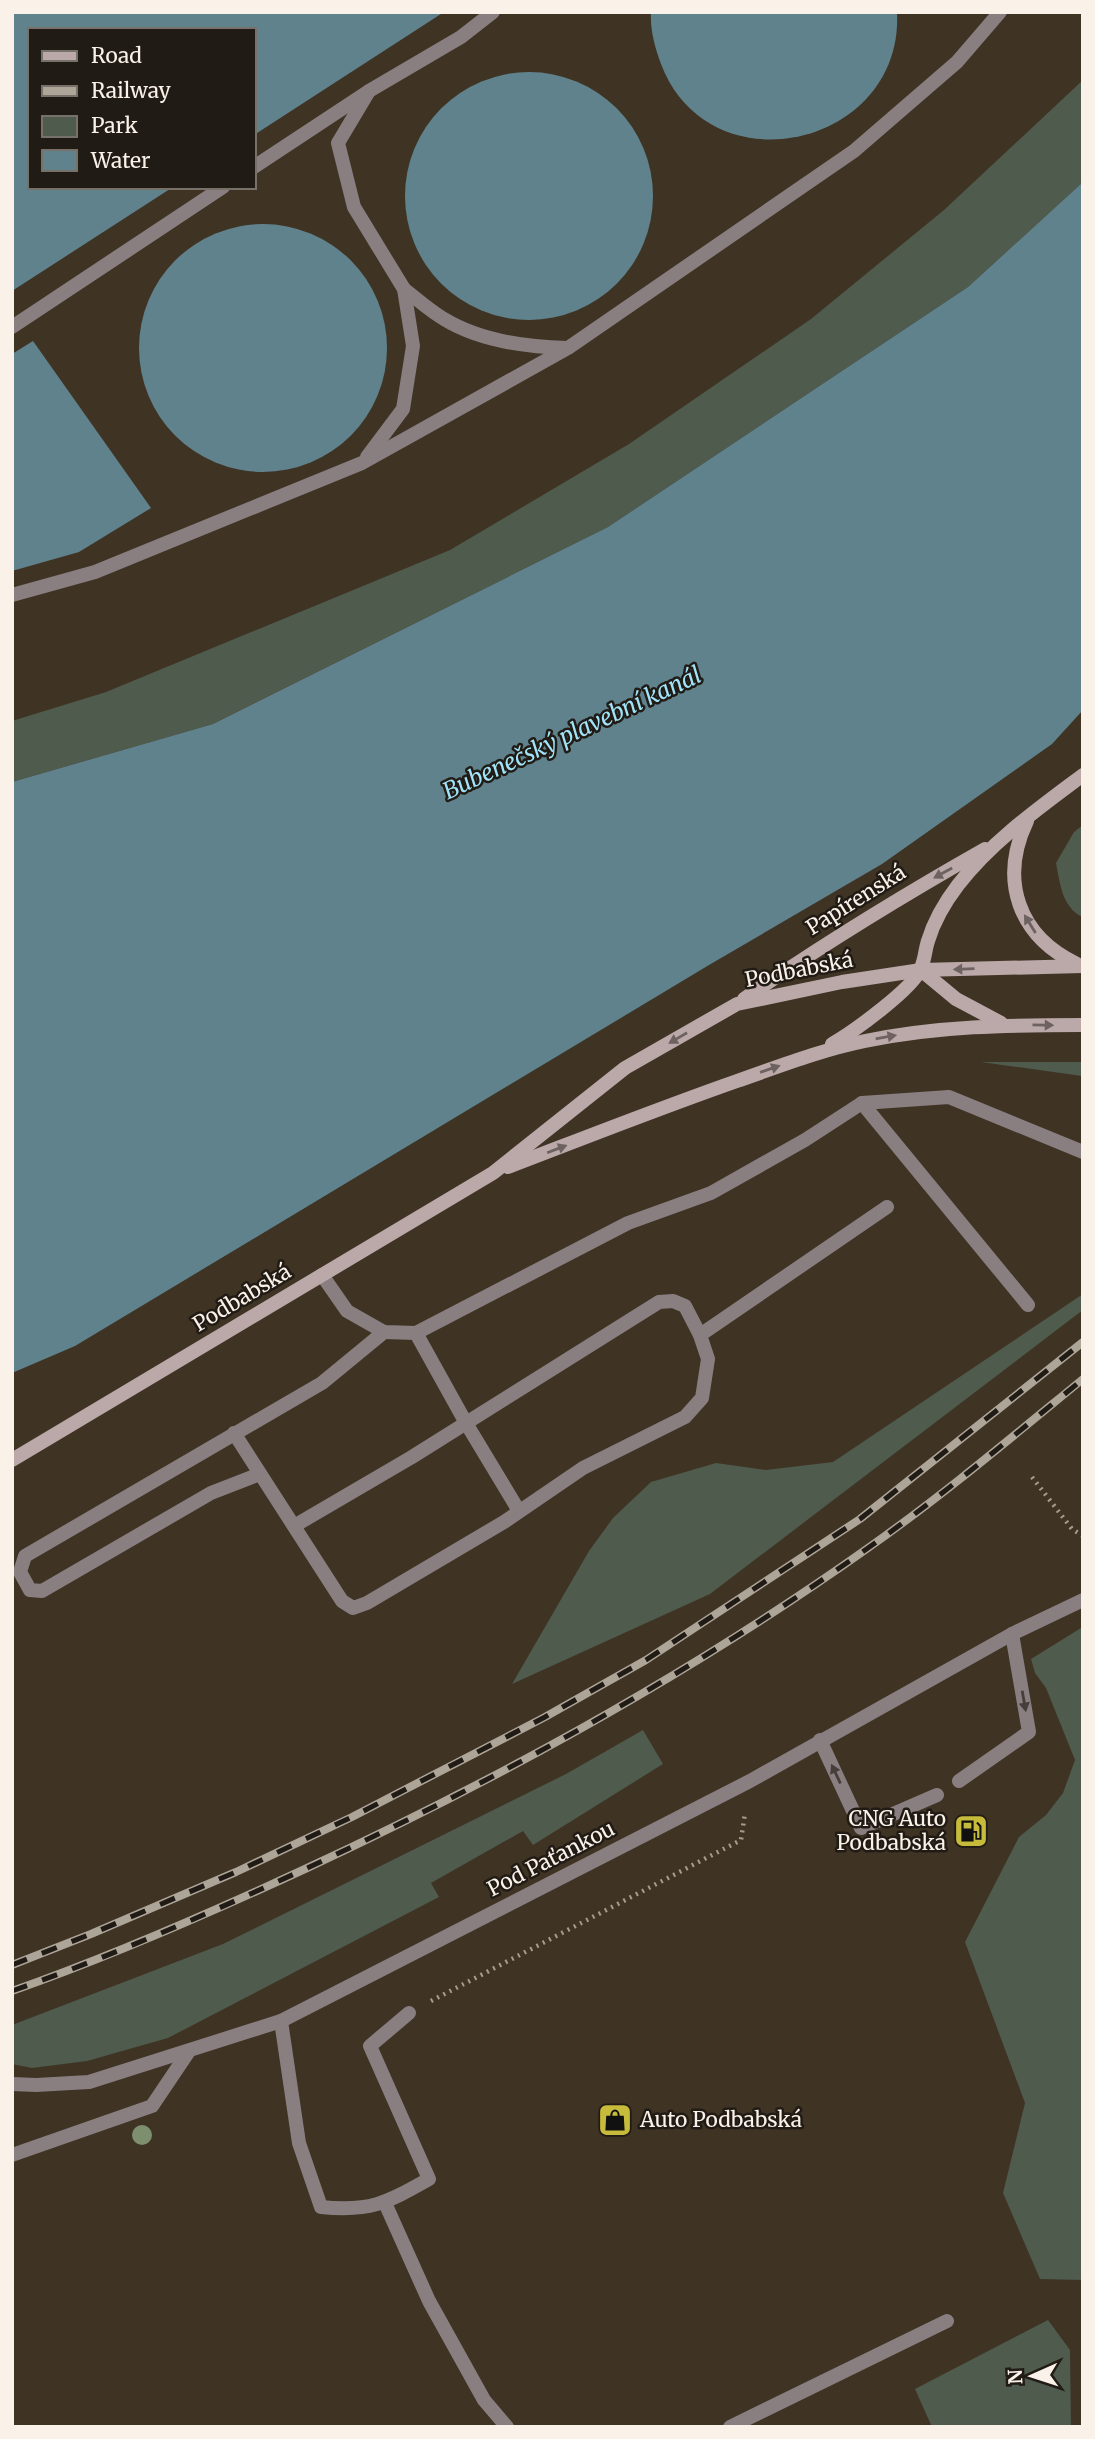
<svg xmlns="http://www.w3.org/2000/svg" width="1095" height="2439" viewBox="0 0 1095 2439" font-family="Merriweather,serif">
	<style>
		.green { fill: #4e5b4d }
		.water { fill: #60828d }
		.lines { fill: none; stroke-linecap: round; stroke-linejoin: round }
		.path { stroke: #a59b90; stroke-width: 4.5; stroke-dasharray: 2 5; stroke-linecap: butt }
		.lane { stroke: #8a7f80; stroke-width: 14 }
		.street { stroke: #8a7f80; stroke-width: 14 }
		.secondary { stroke: #bba9aa; stroke-width: 14 }
		.rail-casing { stroke: #aea599; stroke-width: 8 }
		.rail { stroke: #211b15; stroke-width: 5; stroke-dasharray: 16; stroke-linecap: butt }
		.tree { fill: #7e8f70 }
		.oneway { fill: #6e6260 }
		.oneway2 { fill: #463e3a }
		.labels { text-anchor: middle; stroke-width: 5; stroke-linejoin: round; paint-order: stroke }
		.street-label { font-size: 21px; fill: #faf2e9; stroke: #211b15 }
		.poi-label { font-size: 21px; fill: #faf2e9; stroke: #211b15; text-anchor: end }
		.water-label { font-size: 23px; font-style: italic; fill: #a1e3f8; stroke: #211b15 }
	</style>
	<rect width="100%" height="100%" fill="#3f3324"/>
	<g class="green">
		<path d="M 1083,80 L 1083,182 L 968,287 L 608,527 L 213,724 L 12,782 L 12,721 L 106,692 L 450,550 L 629,444 L 811,319 L 944,210 Z"/>
		<path d="M 1083,825 L 1083,917 C 1062,908 1060,883 1056,863 L 1074,832 Z"/>
		<path d="M 981,1062 L 1083,1062 L 1083,1076 L 1082,1076 Z"/>
		<path d="M 1083,1294 L 1083,1310 L 1075,1316 L 710,1594 L 512,1684 L 589,1551 L 613,1518 L 651,1482 L 716,1463 L 766,1470 L 833,1462 Z"/>
		<path d="M 1081,1628 L 1083,2280 L 1040,2279 L 1003,2193 L 1025,2103 L 965,1942 L 1019,1837 L 1046,1815 L 1063,1793 L 1075,1760 L 1046,1688 L 1035,1673 L 1031,1659 Z"/>
		<path d="M 643,1730 L 663,1764 L 533,1845 L 523,1831 L 431,1883 L 439,1897 L 168,2038 L 87,2061 L 32,2068 L 12,2064 L 12,2025 L 223,1944 L 566,1774 Z"/>
		<path d="M 1048,2320 L 1070,2350 L 1071,2427 L 932,2427 L 915,2389 Z"/>
	</g>
	<g class="water">
		<path d="M 12,12 L 444,12 L 254,135 L 254,30 L 30,30 L 30,187 L 173,187 L 12,291 Z"/>
		<path d="M 651,12 L 897,12 C 904,147 709,191 661,64 C 655,48 650,30 651,12 Z"/>
		<circle cx="529" cy="196" r="124"/>
		<path d="M 1083,182 L 1083,710 L 1052,744 L 882,864 L 709,965 L 75,1346 L 12,1373 L 12,782 L 213,724 L 608,527 L 968,287 Z"/>
		<circle cx="263" cy="348" r="124"/>
		<path d="M 33,341 L 151,508 L 79,552 L 12,571 L 12,354 Z"/>
	</g>
	<g class="lines">
		<g class="path">
			<path d="M 1032,1477 L 1072,1529 L 1083,1536"/>
			<path d="M 431,2001 L 741,1840 L 745,1813"/>
		</g>
		<g class="lane">
			<path d="M 254,167 L 369,91 L 461,37 L 493,12"/>
			<path d="M 404,289 C 417,299 430,311 444,319 C 480,341 525,347 567,348"/>
			<path d="M 12,327 L 223,187"/>
			<path d="M 367,457 L 403,409 L 413,346 L 404,289 L 354,207 L 338,143 L 369,91"/>
			<path d="M 12,595 L 95,572 L 362,463 L 568,348 L 854,151 L 957,62 L 1000,12"/>
			<path d="M 862,1103 L 1028,1305"/>
			<path d="M 322,1275 L 347,1311 L 384,1332 L 416,1333 L 628,1223 L 711,1193 L 805,1140 L 862,1103 L 949,1097 L 1083,1152"/>
			<path d="M 416,1333 L 466,1423 L 519,1511"/>
			<path d="M 700,1335 L 887,1207"/>
			<path d="M 234,1433 L 342,1601 L 353,1608 L 367,1603 L 504,1522 L 583,1468 L 685,1417 L 702,1398 L 708,1359 L 700,1335 L 685,1306 L 673,1301 L 659,1302 L 412,1457 L 294,1526"/>
			<path d="M 260,1474 L 211,1493 L 42,1591 L 30,1590 L 20,1572 L 25,1556 L 322,1383 L 384,1332"/>
			<path d="M 820,1740 L 861,1828 L 937,1795"/>
			<path d="M 959,1781 L 1029,1732 L 1012,1634"/>
			<path d="M 281,2021 L 299,2143 L 321,2207 C 371,2212 386,2203 429,2179 L 370,2046 L 409,2013"/>
			<path d="M 12,2155 L 152,2106 L 189,2051"/>
			<path d="M 385,2203 L 429,2301 L 484,2400 L 507,2427"/>
			<path d="M 730,2427 L 947,2321"/>
		</g>
		<path class="street" d="M 12,2084 L 36,2085 L 89,2082 L 281,2021 L 750,1781 L 1012,1634 L 1083,1600"/>
		<g class="secondary">
			<path d="M 1027,821 C 999,880 1018,936 1077,964"/>
			<path d="M 921,970 L 956,999 L 1001,1023"/>
			<path d="M 744,999 C 822,945 902,896 985,849"/>
			<path d="M 832,1044 C 853,1032 914,988 921,968 C 925,959 925,950 928,941 C 934,921 945,902 958,885 C 991,842 1040,807 1083,775"/>
			<path d="M 508,1167 C 584,1138 660,1108 737,1081 C 780,1066 821,1050 865,1041 C 937,1026 1009,1025 1083,1025"/>
			<path d="M 12,1460 L 493,1173 L 625,1068 L 737,1004 L 842,982 L 921,970 L 1083,966"/>
		</g>
		<g class="rail-casing">
			<g id="rail">
				<path d="M 12,1965 L 91,1934 L 236,1872 L 352,1817 L 545,1717 L 646,1660 L 860,1519 L 1083,1342"/>
				<path d="M 12,1991 C 112,1956 210,1913 305,1869 C 501,1778 692,1673 868,1548 C 942,1496 1012,1437 1083,1379"/>
			</g>
		</g>
		<use href="#rail" class="rail"/>
	</g>
	<circle class="tree" cx="142" cy="2135" r="10"/>
	<defs><path id="oneway-solid" d="M-6-.8H1V-3.2L6.5 0L1 3.2V.8H-6Z" transform="scale(1.75)"/></defs>
	<g class="oneway">
		<use href="#oneway-solid" transform="translate(943 873) rotate(151)"/>
		<use href="#oneway-solid" transform="translate(1030 924) rotate(-122)"/>
		<use href="#oneway-solid" transform="translate(964 969) rotate(178)"/>
		<use href="#oneway-solid" transform="translate(1043 1025) rotate(1)"/>
		<use href="#oneway-solid" transform="translate(886 1037) rotate(-10)"/>
		<use href="#oneway-solid" transform="translate(678 1038) rotate(150)"/>
		<use href="#oneway-solid" transform="translate(770 1069) rotate(-19)"/>
		<use href="#oneway-solid" transform="translate(557 1149) rotate(-21)"/>
	</g>
	<g class="oneway2">
		<use href="#oneway-solid" transform="translate(1024 1701) rotate(80)"/>
		<use href="#oneway-solid" transform="translate(836 1774) rotate(-115)"/>
	</g>
	<defs>
		<g id="fuel-square" transform="scale(1.75)"><rect x="-9" y="-9" width="18" height="18" rx="4" fill="#c7bb3c" stroke="#211b15"/><path d="M-5.5-6h7V0h2V4h1.3V-2.5L3-4.5l.8-.8L6-3V5H2.5V1h-1V6h-7ZM-4.2-4.7v3.2H.2V-4.7Z" fill="#111"/></g>
		<g id="shop-square" transform="scale(1.75)"><rect x="-9" y="-9" width="18" height="18" rx="4" fill="#c7bb3c" stroke="#211b15"/><path d="M-5-2.5h2.3a2.7 3.5 0 0 1 5.4 0H5L5.5 6h-11ZM-1.5-2.5h3a1.5 2.3 0 0 0-3 0Z" fill="#111"/></g>
	</defs>
	<g fill-rule="evenodd">
		<use href="#fuel-square" x="971" y="1831"/>
		<use href="#shop-square" x="615" y="2120"/>
	</g>
	<g class="labels">
		<g class="street-label">
			<text transform="translate(856 900) rotate(-32)" y="7">Papírenská</text>
			<text transform="translate(799 970) rotate(-11)" y="7">Podbabská</text>
			<text transform="translate(242 1298) rotate(-31)" y="7">Podbabská</text>
			<text transform="translate(551 1859) rotate(-27)" y="7">Pod Paťankou</text>
		</g>
		<g class="poi-label">
			<text x="946" y="1826">CNG Auto<tspan x="946" dy="24">Podbabská</tspan></text>
			<text x="640" y="2127" text-anchor="start">Auto Podbabská</text>
		</g>
		<g class="water-label">
			<text transform="translate(572 733) rotate(-25)" y="8">Bubenečský plavební kanál</text>
		</g>
	</g>
	<rect width="1095" height="2439" fill="none" stroke="#faf2e9" stroke-width="28"/>
	<rect x="28" y="28" width="228" height="161" fill="#211b15" stroke="#78716a" stroke-width="2"/>
	<rect x="42" y="51" width="35" height="10" fill="#bba9aa" stroke="#78716a" stroke-width="2"/>
	<text x="91" y="63" font-size="21" fill="#faf2e9">Road</text>
	<rect x="42" y="86" width="35" height="10" fill="#aea599" stroke="#78716a" stroke-width="2"/>
	<text x="91" y="98" font-size="21" fill="#faf2e9">Railway</text>
	<rect x="42" y="116" width="35" height="21" fill="#4e5b4d" stroke="#78716a" stroke-width="2"/>
	<text x="91" y="133" font-size="21" fill="#faf2e9">Park</text>
	<rect x="42" y="150" width="35" height="21" fill="#60828d" stroke="#78716a" stroke-width="2"/>
	<text x="91" y="168" font-size="21" fill="#faf2e9">Water</text>
	<g transform="translate(1032 2376) rotate(267)" stroke="#211b15" stroke-width="5" paint-order="stroke">
	<path d="M0-5L12 26L0 18L-12 26Z" fill="#faf2e9"/>
	<text y="-10" font-size="19" font-weight="bold" text-anchor="middle" fill="#faf2e9">N</text>
	</g>
</svg>
